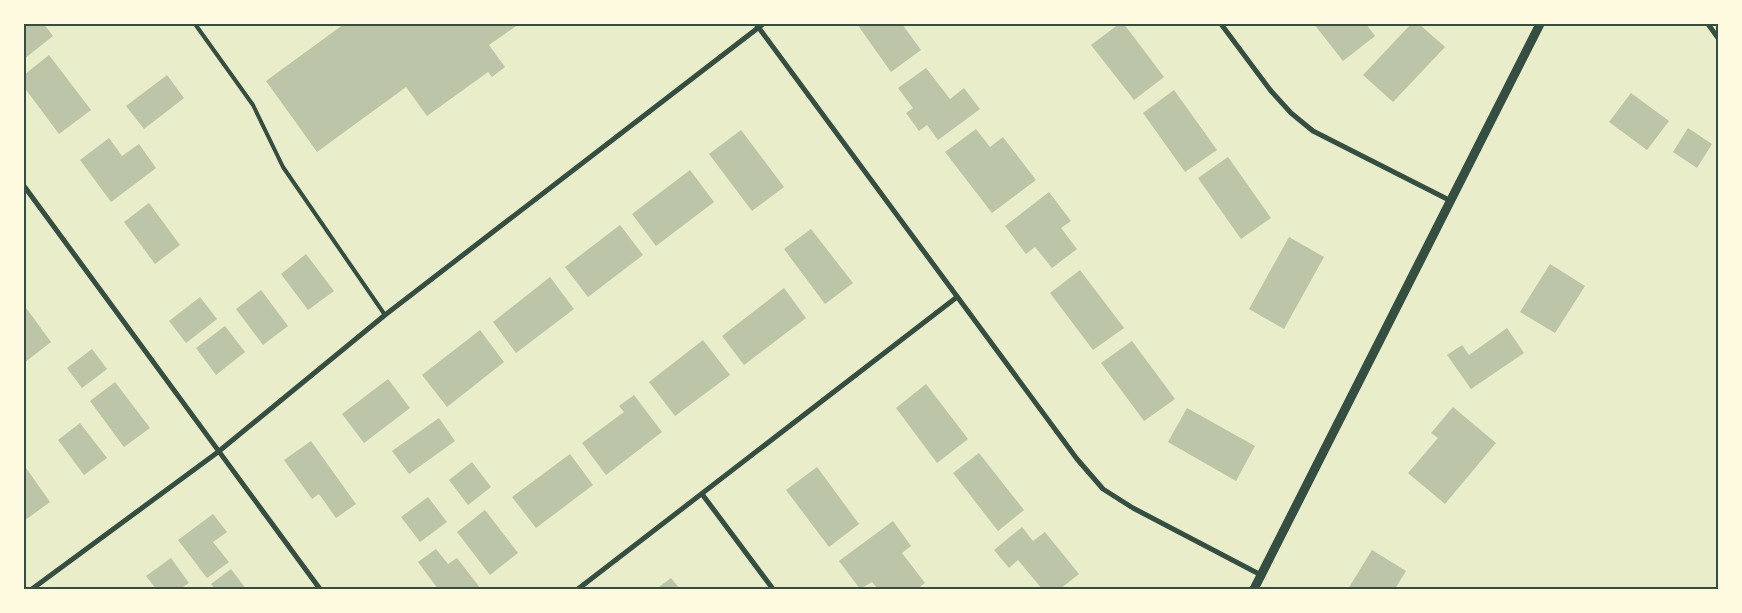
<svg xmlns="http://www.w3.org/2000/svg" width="1742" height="613" viewBox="0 0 1742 613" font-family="Overpass,sans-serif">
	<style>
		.building { fill: #bcc5a7 }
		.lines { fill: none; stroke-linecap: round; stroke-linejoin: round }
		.service { stroke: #344e41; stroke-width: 4 }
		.minor { stroke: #344e41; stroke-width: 5 }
		.tertiary { stroke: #344e41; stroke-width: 9 }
		.neatline { fill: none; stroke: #344e41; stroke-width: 2 }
	</style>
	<rect width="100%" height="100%" fill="#e9edc9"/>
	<g class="building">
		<path d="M 24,24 L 44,24 L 53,36 L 24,59 Z"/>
		<path d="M 344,24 L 519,24 L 489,45 L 505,67 L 492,77 L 488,72 L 427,116 L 406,87 L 317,152 L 266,81 Z"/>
		<path d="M 857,24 L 902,24 L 921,50 L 891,72 Z"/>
		<path d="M 1119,24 L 1124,24 L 1164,77 L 1134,100 L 1091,45 Z"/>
		<path d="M 1314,24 L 1366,24 L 1375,36 L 1343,61 Z"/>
		<path d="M 1411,24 L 1419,24 L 1445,47 L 1393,102 L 1363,75 Z"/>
		<path d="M 49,55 L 91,110 L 59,134 L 24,87 L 24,75 Z"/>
		<path d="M 926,68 L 950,99 L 964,88 L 980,109 L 938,140 L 927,125 L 919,131 L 906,113 L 913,108 L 898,88 Z"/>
		<path d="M 167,75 L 184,98 L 144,129 L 126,106 Z"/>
		<path d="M 1174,90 L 1217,150 L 1185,172 L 1143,113 Z"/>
		<path d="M 1631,93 L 1669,121 L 1647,150 L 1609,122 Z"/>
		<path d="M 1688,128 L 1712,144 L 1697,168 L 1673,152 Z"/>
		<path d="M 976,129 L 990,147 L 1003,137 L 1036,180 L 992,213 L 945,152 Z"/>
		<path d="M 741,130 L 784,187 L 752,211 L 709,154 Z"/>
		<path d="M 109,138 L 122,156 L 139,144 L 156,168 L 111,202 L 80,160 Z"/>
		<path d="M 1228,157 L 1271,218 L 1241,239 L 1198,178 Z"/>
		<path d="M 690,170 L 714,202 L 656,246 L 632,214 Z"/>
		<path d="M 1049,192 L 1071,221 L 1061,228 L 1077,249 L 1052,268 L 1035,247 L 1026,254 L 1005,226 Z"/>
		<path d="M 149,203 L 180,245 L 155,264 L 124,222 Z"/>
		<path d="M 620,225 L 643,255 L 588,297 L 565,267 Z"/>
		<path d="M 811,229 L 853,283 L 825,304 L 784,249 Z"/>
		<path d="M 1289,237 L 1324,257 L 1284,329 L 1249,309 Z"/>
		<path d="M 306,254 L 334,291 L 308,310 L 281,274 Z"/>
		<path d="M 1550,264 L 1585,286 L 1555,333 L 1520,312 Z"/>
		<path d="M 1080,270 L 1124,328 L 1093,350 L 1050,293 Z"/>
		<path d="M 550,277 L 574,309 L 516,353 L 493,322 Z"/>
		<path d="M 784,288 L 806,318 L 744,365 L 722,336 Z"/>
		<path d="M 261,290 L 288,326 L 263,345 L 236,309 Z"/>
		<path d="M 200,297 L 217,319 L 186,343 L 169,321 Z"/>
		<path d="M 24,305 L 51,342 L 24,363 Z"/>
		<path d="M 225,326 L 245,352 L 216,375 L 196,348 Z"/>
		<path d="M 1507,328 L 1524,353 L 1471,389 L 1447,355 L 1462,345 L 1469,355 Z"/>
		<path d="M 480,330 L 504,362 L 447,407 L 422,375 Z"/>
		<path d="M 703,340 L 730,375 L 675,416 L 649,382 Z"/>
		<path d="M 1132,341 L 1175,399 L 1144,421 L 1101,363 Z"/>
		<path d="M 92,349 L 107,369 L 82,388 L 67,368 Z"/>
		<path d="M 388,379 L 410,408 L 364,443 L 342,414 Z"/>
		<path d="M 115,382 L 150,428 L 124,447 L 90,401 Z"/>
		<path d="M 926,384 L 968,439 L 937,463 L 896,408 Z"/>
		<path d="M 634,395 L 662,432 L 606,475 L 582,443 L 624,412 L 619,406 Z"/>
		<path d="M 1453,407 L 1496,443 L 1445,504 L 1408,473 L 1438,438 L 1431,433 Z"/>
		<path d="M 1187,408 L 1255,446 L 1236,481 L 1168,442 Z"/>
		<path d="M 439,418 L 455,441 L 409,474 L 392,451 Z"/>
		<path d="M 80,423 L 107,458 L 84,475 L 58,440 Z"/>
		<path d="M 311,441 L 356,504 L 336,518 L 319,494 L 312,499 L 284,460 Z"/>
		<path d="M 979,453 L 1024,510 L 998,531 L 953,473 Z"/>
		<path d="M 570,454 L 593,485 L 536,528 L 512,497 Z"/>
		<path d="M 472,462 L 491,487 L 468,505 L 449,480 Z"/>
		<path d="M 24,465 L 50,502 L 24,521 Z"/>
		<path d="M 817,467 L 859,524 L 829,547 L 786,490 Z"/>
		<path d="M 428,497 L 447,522 L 420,542 L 401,517 Z"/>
		<path d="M 485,510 L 518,553 L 490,575 L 457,532 Z"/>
		<path d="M 213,514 L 227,532 L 213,542 L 229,562 L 207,578 L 178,540 Z"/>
		<path d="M 893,521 L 911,546 L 902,553 L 925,583 L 917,589 L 878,589 L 872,582 L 860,589 L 839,561 Z"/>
		<path d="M 1022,527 L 1033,541 L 1045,532 L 1079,574 L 1060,589 L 1042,589 L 1018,560 L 1009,568 L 994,550 Z"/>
		<path d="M 436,549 L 448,564 L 457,558 L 481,589 L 438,589 L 418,562 Z"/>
		<path d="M 1372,550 L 1406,571 L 1395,589 L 1348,589 Z"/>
		<path d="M 171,558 L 189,583 L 180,589 L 156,589 L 146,576 Z"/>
		<path d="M 231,569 L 246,589 L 215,589 L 211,584 Z"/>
		<path d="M 671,578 L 680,589 L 656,589 Z"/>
	</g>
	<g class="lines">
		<path class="service" d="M 195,24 L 253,105 L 283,167 L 385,315"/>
		<g class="minor">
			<path d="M 756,24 L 1077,459 L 1103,489 L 1133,508 L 1261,575"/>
			<path d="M 1221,24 L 1271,91 L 1291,113 L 1313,131 L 1451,201"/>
			<path d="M 1708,24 L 1718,38"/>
			<path d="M 24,186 L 320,589"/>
			<path d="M 702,494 L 773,589"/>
			<path d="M 32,589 L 218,452 L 385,315 L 763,24"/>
			<path d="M 578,589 L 957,297"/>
		</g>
		<path class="tertiary" d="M 1254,589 L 1540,24"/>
	</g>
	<rect width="1742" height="613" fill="none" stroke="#fefae0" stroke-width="50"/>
	<rect x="25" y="25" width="1692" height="563" class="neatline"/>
</svg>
